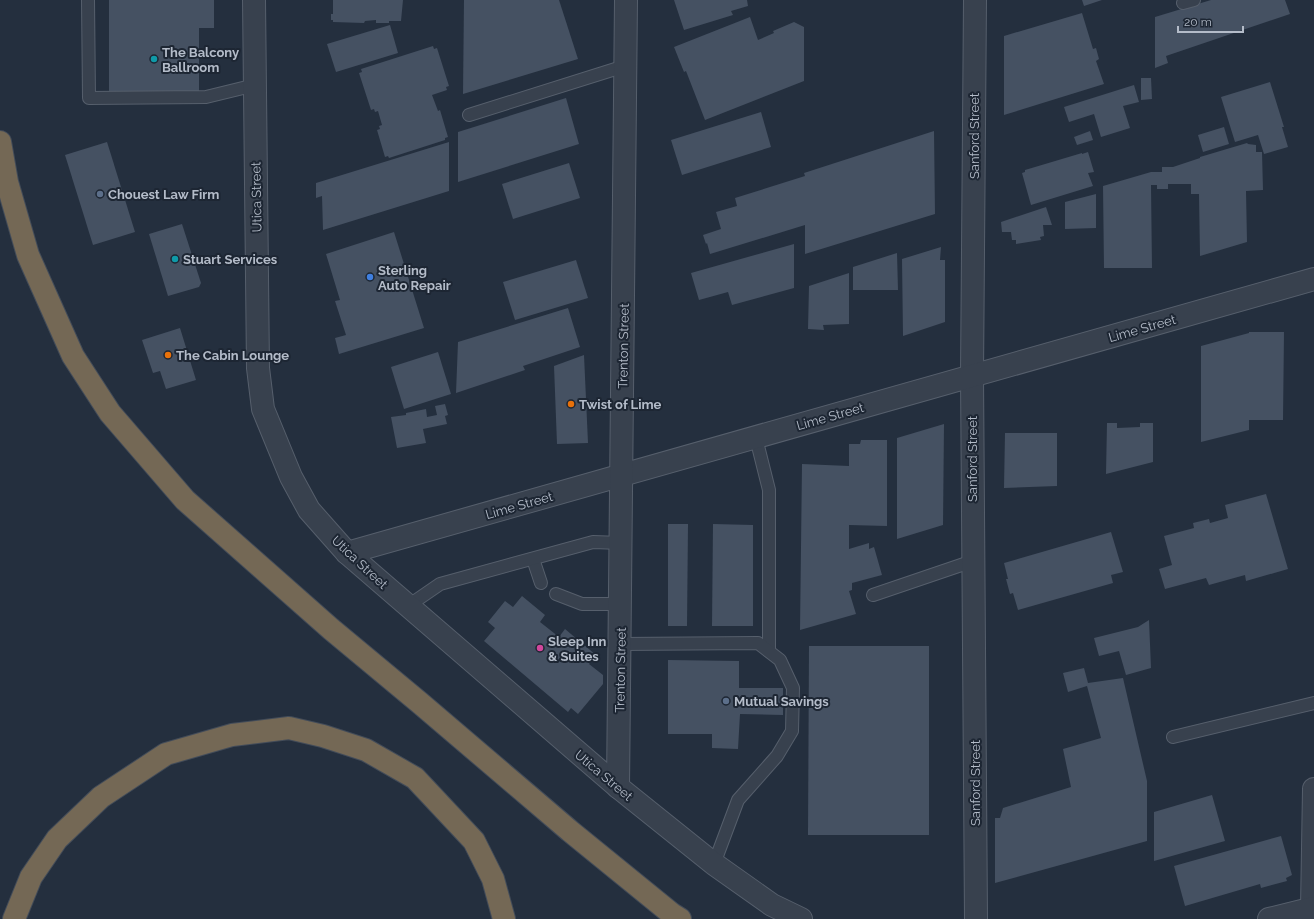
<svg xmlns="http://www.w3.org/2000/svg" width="1314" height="919" viewBox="0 0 1314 919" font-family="Raleway,sans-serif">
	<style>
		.building { fill: #455162 }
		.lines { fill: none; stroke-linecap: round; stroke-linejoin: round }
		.lane-casing { stroke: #565f6c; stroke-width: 14 }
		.street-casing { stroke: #565f6c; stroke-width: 24 }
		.highway-casing { stroke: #434c59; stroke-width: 24 }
		.lane { stroke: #38414e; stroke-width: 12 }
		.street { stroke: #38414e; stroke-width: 22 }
		.highway { stroke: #746855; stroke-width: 22 }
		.culture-dot { fill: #0f9aa8; stroke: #1d2633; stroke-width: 1.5 }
		.service-dot { fill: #5c6f8a; stroke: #1d2633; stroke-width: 1.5 }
		.shop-dot { fill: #3f7fe0; stroke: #1d2633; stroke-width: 1.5 }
		.food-dot { fill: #e8710a; stroke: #1d2633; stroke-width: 1.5 }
		.hotel-dot { fill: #d1479c; stroke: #1d2633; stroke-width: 1.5 }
		.labels { text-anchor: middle; stroke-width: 4; stroke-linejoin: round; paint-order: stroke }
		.poi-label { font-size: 13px; font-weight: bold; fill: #b4bcc9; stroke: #1d2633; text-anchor: start }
		.street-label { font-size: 13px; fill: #b4bcc9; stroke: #1d2633 }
	</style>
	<rect width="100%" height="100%" fill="#242f3e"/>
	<g class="building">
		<path d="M 109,0 L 214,0 L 214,28 L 199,28 L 199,91 L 109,91 Z"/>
		<path d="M 333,0 L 403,0 L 401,21 L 389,21 L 389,23 L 376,23 L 376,20 L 365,21 L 364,23 L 333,22 L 333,20 L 331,20 L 331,14 L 333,14 Z"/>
		<path d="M 464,0 L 559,0 L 578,59 L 463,94 Z"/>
		<path d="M 674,0 L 747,0 L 748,6 L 731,11 L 733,15 L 684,30 Z"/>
		<path d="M 1082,0 L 1102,0 L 1084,6 Z"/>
		<path d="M 1211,0 L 1285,0 L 1290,14 L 1166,56 L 1168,63 L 1155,68 L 1155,17 Z"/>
		<path d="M 1082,13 L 1093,49 L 1096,48 L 1099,59 L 1096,61 L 1104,84 L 1004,115 L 1004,36 Z"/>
		<path d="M 750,17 L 758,40 L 774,33 L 773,31 L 794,22 L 804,27 L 804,81 L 705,120 L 686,71 L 684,72 L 674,47 Z"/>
		<path d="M 390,25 L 398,53 L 336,72 L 327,44 Z"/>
		<path d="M 433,46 L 434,49 L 437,48 L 449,86 L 446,87 L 447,90 L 432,95 L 438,111 L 440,110 L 448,137 L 445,138 L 445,140 L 389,158 L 388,156 L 385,157 L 377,130 L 380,129 L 379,126 L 382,125 L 378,111 L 375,112 L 374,109 L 371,110 L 359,73 L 362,72 L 361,69 Z"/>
		<path d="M 1141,78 L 1151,78 L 1152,99 L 1141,100 Z"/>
		<path d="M 1270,82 L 1284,127 L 1282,127 L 1288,147 L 1264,154 L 1258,135 L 1235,142 L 1221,97 Z"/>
		<path d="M 1134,85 L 1139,102 L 1123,106 L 1130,128 L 1101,137 L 1094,114 L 1069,122 L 1064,107 Z"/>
		<path d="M 566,98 L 579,144 L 458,182 L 458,132 Z"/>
		<path d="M 761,112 L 771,147 L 682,175 L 671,140 Z"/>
		<path d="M 1224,127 L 1229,144 L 1203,152 L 1198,135 Z"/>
		<path d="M 934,131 L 935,214 L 805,254 L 805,225 L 710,254 L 707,243 L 706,244 L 703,235 L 721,229 L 716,212 L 737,206 L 735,198 L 805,176 L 804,173 Z"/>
		<path d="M 1090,131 L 1093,140 L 1077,145 L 1074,137 Z"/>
		<path d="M 107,142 L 135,232 L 93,245 L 65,155 Z"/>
		<path d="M 449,142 L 449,191 L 323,230 L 322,196 L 316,198 L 316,183 Z"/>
		<path d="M 1247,143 L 1248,144 L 1256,145 L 1256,152 L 1262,152 L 1263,190 L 1246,191 L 1247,242 L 1200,256 L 1199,194 L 1191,194 L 1191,184 L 1168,184 L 1168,189 L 1157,189 L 1157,185 L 1151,185 L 1152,268 L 1104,268 L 1103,186 L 1151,172 L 1162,172 L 1162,167 L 1173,167 L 1200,158 L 1200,157 Z"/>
		<path d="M 1088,152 L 1094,172 L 1088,173 L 1093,186 L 1031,205 L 1022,173 L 1025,172 L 1025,170 L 1082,153 L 1082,154 Z"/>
		<path d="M 569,163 L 580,198 L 513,219 L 502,184 Z"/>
		<path d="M 1096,194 L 1096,228 L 1065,229 L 1065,202 Z"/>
		<path d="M 1046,207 L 1052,225 L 1043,225 L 1044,236 L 1040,237 L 1041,240 L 1016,244 L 1016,240 L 1012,240 L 1011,232 L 1002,232 L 1001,222 Z"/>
		<path d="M 182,224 L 201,283 L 199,287 L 168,296 L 149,234 Z"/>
		<path d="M 394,232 L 424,328 L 339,354 L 335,338 L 346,335 L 335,301 L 340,300 L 326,254 Z"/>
		<path d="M 794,244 L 794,288 L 732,305 L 728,292 L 699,300 L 691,273 Z"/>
		<path d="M 941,247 L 940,260 L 945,260 L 945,322 L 903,336 L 902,259 Z"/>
		<path d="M 897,253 L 898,290 L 853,290 L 853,267 Z"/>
		<path d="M 576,260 L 588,298 L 515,320 L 503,282 Z"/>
		<path d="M 849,273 L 849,324 L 823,325 L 824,330 L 808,329 L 809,286 Z"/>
		<path d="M 568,308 L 580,347 L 523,366 L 525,370 L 456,393 L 458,342 Z"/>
		<path d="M 180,328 L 196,380 L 166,389 L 160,371 L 153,373 L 142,340 Z"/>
		<path d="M 1249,332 L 1284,332 L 1283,420 L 1249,420 L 1249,430 L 1201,442 L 1201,346 L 1249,333 Z"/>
		<path d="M 438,352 L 451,394 L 404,409 L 391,367 Z"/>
		<path d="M 584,355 L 588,443 L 557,444 L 554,366 Z"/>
		<path d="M 445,404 L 448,415 L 445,416 L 447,424 L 423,429 L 426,443 L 397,448 L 391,417 L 406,415 L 406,413 L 426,409 L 427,417 L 437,415 L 435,406 Z"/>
		<path d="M 1107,423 L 1117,423 L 1117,428 L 1140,427 L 1140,423 L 1153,423 L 1153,462 L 1106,474 Z"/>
		<path d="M 944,424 L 943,525 L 897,539 L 897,438 Z"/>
		<path d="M 1005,433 L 1057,433 L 1057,486 L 1004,488 Z"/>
		<path d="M 861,440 L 887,440 L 887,526 L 849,525 L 849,549 L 869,543 L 869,549 L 874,547 L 882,575 L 852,583 L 852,590 L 849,591 L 856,614 L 800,630 L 802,464 L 849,466 L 849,444 L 860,444 Z"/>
		<path d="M 1266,494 L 1288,569 L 1246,581 L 1245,575 L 1209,585 L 1206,578 L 1165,589 L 1159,569 L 1172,565 L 1164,536 L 1194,528 L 1193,523 L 1209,519 L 1210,523 L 1228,518 L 1225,505 Z"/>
		<path d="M 668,524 L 688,524 L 687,626 L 668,626 Z"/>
		<path d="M 713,524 L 753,525 L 753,626 L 712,626 Z"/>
		<path d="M 1111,532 L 1123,572 L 1111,575 L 1113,583 L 1018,610 L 1013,593 L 1010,594 L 1006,579 L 1008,579 L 1004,563 Z"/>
		<path d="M 522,596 L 545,615 L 540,622 L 559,637 L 565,629 L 596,655 L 589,664 L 603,675 L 603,684 L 578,714 L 571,708 L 568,712 L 484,641 L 495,628 L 488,622 L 505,601 L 513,607 Z"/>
		<path d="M 1149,620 L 1151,668 L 1126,675 L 1119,651 L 1099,656 L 1094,638 L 1138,627 Z"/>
		<path d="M 809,646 L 929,646 L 929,835 L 808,835 Z"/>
		<path d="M 668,660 L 739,661 L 739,688 L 783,688 L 783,715 L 740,714 L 738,749 L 712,748 L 712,734 L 668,734 Z"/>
		<path d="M 1084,668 L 1088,683 L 1123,678 L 1147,781 L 1147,841 L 995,883 L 995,818 L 1000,818 L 1003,808 L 1071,787 L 1063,749 L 1101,738 L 1087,686 L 1068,692 L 1063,673 Z"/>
		<path d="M 1212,795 L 1225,841 L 1154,861 L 1154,812 Z"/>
		<path d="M 1281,836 L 1292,875 L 1286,878 L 1287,881 L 1261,888 L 1260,884 L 1185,906 L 1174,866 Z"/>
	</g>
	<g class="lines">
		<g class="lane-casing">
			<g id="lane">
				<path d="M 88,0 L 89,98 L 206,97 L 255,85"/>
				<path d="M 1183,3 L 1194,0"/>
				<path d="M 469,115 L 625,66"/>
				<path d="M 756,438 L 769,490 L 769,651"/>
				<path d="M 533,559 L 541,583"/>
				<path d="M 556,594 L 582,604 L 620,604"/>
				<path d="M 873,595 L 973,561"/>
				<path d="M 408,606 L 440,584 L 593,542 L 621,543"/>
				<path d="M 620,644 L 758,643 L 780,660 L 793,688 L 792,731 L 777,756 L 738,800 L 714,864"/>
				<path d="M 1173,737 L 1314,703"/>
			</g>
		</g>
		<g class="street-casing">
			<g id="street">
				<path d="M 254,0 L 258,368 L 263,409 L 291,477 L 309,510 L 347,553 L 618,787 L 714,864 L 772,905 L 801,919"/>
				<path d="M 975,0 L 972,376 L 976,919"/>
				<path d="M 347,553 L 1314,279"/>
				<path d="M 618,787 L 626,0"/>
				<path d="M 1312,908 L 1314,789"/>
				<path d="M 1269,919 L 1314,908"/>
			</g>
		</g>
		<g class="highway-casing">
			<g id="highway">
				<path d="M 0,142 L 7,182 L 28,255 L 73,356 L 110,413 L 185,500 L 331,629 L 420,703 L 570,831 L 672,914 L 680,919"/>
				<path d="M 14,919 L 31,877 L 57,839 L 101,797 L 166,754 L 232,735 L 289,728 L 323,736 L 366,750 L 415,778 L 474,841 L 493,879 L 504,919"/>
			</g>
		</g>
		<use href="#lane" class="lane"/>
		<use href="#street" class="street"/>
		<use href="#highway" class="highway"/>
	</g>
	<g class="culture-dot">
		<circle cx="154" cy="59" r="4"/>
		<circle cx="175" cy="259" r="4"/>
	</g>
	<g class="service-dot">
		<circle cx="100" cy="194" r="4"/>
		<circle cx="726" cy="701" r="4"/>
	</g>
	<circle class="shop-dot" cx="370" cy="277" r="4"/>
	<g class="food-dot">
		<circle cx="168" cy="355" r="4"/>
		<circle cx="571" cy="404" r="4"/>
	</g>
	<circle class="hotel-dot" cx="540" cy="648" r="4"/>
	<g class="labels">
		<g class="poi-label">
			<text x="162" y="57">The Balcony<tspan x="162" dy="15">Ballroom</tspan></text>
			<text x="108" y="199">Chouest Law Firm</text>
			<text x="183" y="264">Stuart Services</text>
			<text x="378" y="275">Sterling<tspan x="378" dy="15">Auto Repair</tspan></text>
			<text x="176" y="360">The Cabin Lounge</text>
			<text x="579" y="409">Twist of Lime</text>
			<text x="548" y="646">Sleep Inn<tspan x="548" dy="15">&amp; Suites</tspan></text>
			<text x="734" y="706">Mutual Savings</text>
		</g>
		<g class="street-label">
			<text transform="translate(974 136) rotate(-90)" y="5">Sanford Street</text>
			<text transform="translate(256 197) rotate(-91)" y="5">Utica Street</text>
			<text transform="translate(1142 328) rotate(-16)" y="5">Lime Street</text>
			<text transform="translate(623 346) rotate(-89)" y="5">Trenton Street</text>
			<text transform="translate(830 416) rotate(-16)" y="5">Lime Street</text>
			<text transform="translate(972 459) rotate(-90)" y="5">Sanford Street</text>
			<text transform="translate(519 505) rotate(-16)" y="5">Lime Street</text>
			<text transform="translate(360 562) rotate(43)" y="5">Utica Street</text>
			<text transform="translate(620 670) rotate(-89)" y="5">Trenton Street</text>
			<text transform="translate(604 775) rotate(40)" y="5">Utica Street</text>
			<text transform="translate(975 783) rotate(-90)" y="5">Sanford Street</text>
		</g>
	</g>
	<path d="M1178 26v6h65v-6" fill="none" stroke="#b4bcc9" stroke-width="2"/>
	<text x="1184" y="26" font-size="12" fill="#b4bcc9" stroke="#1d2633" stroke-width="3" paint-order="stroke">20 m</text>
</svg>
